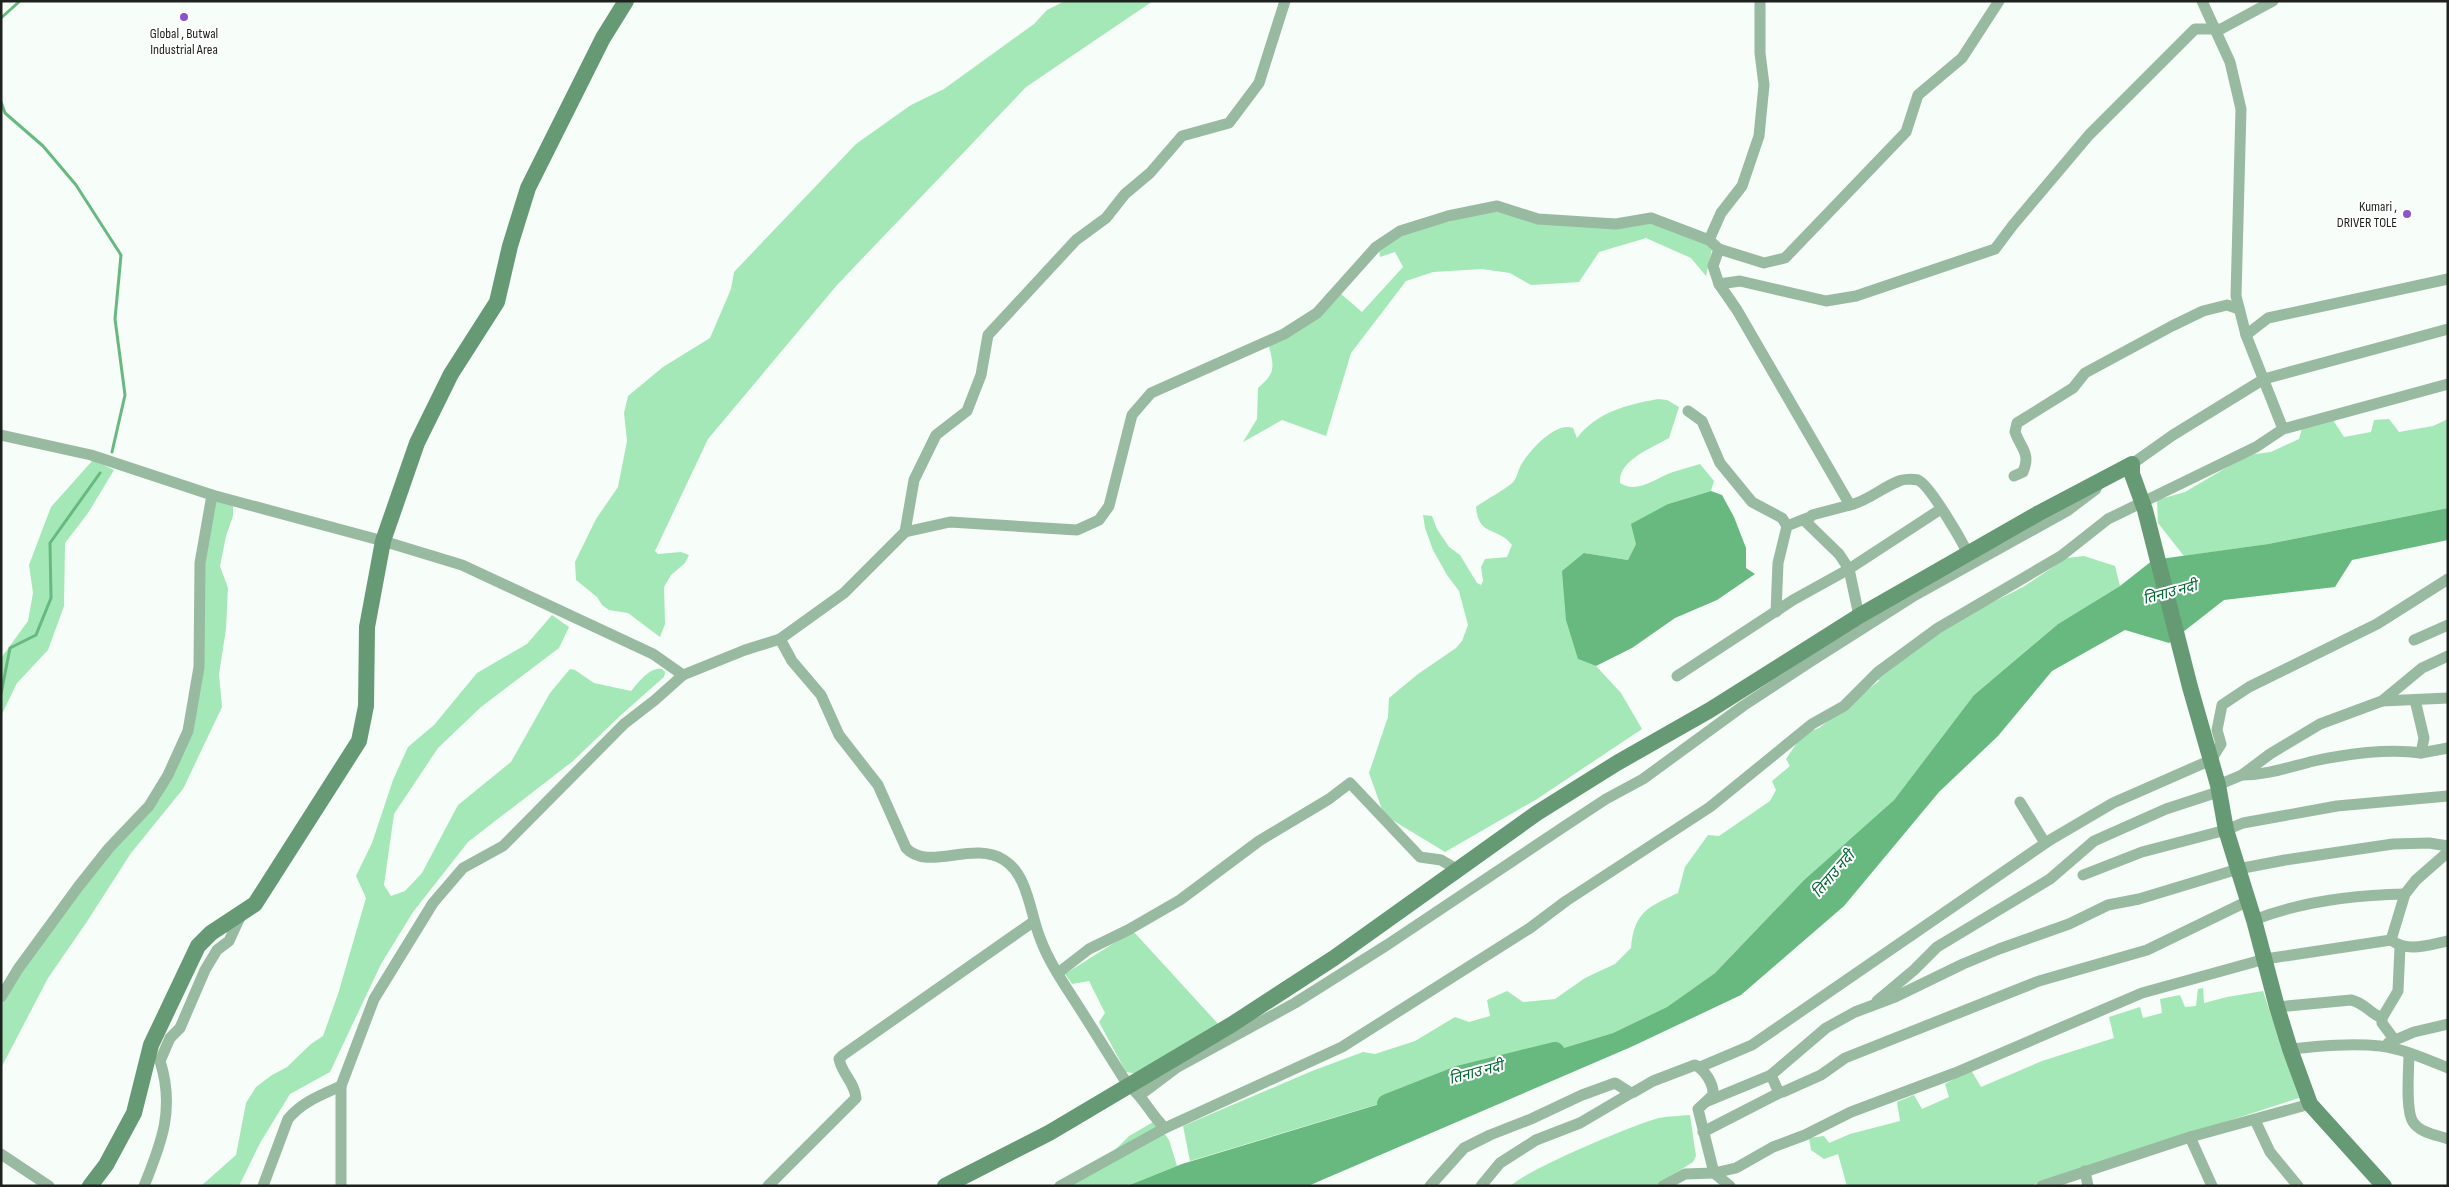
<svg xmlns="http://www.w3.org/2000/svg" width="2449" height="1187" viewBox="0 0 2449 1187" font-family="'Sofia Sans Condensed','Noto Sans Devanagari',sans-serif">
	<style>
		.green { fill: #a3e8b6 }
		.water { fill: #67b980 }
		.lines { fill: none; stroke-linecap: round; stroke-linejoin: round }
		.stream { stroke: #67b980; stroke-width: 3 }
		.river { stroke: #67b980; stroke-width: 20 }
		.street { stroke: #98baa0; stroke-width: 11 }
		.secondary { stroke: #669a74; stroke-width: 16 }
		.poi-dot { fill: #8c54cc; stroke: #fff; stroke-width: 2 }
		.labels { text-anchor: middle; stroke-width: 4; stroke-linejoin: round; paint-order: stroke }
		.poi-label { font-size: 14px; fill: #1f211f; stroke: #fff }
		.water-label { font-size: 15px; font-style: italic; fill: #036733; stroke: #fff }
	</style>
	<rect width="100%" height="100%" fill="#f7fdf8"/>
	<g class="green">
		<path d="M 1153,1 L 1026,87 L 837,285 L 708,439 L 655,551 L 658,554 L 681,552 L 689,555 L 685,563 L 671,575 L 664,587 L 665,624 L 660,637 L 628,613 L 609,610 L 602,605 L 597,597 L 576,580 L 575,562 L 596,519 L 618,487 L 627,441 L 624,413 L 628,396 L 663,367 L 710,338 L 731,289 L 734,272 L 856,144 L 911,105 L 944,89 L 1034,24 L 1047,10 L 1063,2 Z"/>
		<path d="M 1485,212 L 1506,212 L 1547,225 L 1649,221 L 1703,240 L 1712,249 L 1706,276 L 1691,258 L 1646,238 L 1599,252 L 1579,282 L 1531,285 L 1510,273 L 1482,269 L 1433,272 L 1406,281 L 1351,353 L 1326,436 L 1282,420 L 1243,442 L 1257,419 L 1258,388 C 1276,373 1274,367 1269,346 L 1340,293 L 1362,312 L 1403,267 L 1395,252 L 1380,257 L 1379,249 L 1401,234 Z"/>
		<path d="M 1658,399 L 1667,400 L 1679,407 L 1669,438 C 1652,448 1618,460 1620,483 C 1637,495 1657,477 1673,472 C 1682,469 1691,467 1700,464 L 1714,481 L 1711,491 L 1668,504 L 1636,544 L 1628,560 L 1584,553 L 1578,659 L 1596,666 L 1621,693 L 1642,729 L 1537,799 L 1445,852 L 1384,815 L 1369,773 L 1388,717 L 1389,698 L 1418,674 L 1456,648 L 1462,641 L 1468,625 L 1459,591 L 1447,575 L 1433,550 L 1425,528 L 1423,515 L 1432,516 L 1437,529 L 1449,547 L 1460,555 L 1477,583 L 1481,585 L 1483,581 L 1481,567 L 1485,559 L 1507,557 L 1512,545 C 1499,527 1478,537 1476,507 C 1485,500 1510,487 1514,481 C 1517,477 1518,471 1520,467 C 1527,453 1555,421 1573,428 L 1577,438 C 1597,412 1626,405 1658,399 Z"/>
		<path d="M 2329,414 L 2344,437 L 2371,432 L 2374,420 L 2389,419 L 2399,432 L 2433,426 L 2446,420 L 2448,415 L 2448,508 L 2268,544 L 2184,556 L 2158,523 L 2157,500 L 2185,492 L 2248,455 L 2271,452 L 2299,439 L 2304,421 Z"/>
		<path d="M 93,460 L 114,470 L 88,513 L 65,543 L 64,606 L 48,650 L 17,683 L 1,716 L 1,658 L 28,621 L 33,593 L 29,565 L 51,507 Z"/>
		<path d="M 215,500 L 233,505 L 233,516 L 226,536 L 220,566 L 228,588 L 226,629 L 219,674 L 222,707 L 183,789 L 131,853 L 86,923 L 48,978 L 1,1068 L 1,1004 L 26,966 L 112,848 L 160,799 L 183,752 L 193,726 L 204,567 Z"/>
		<path d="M 2084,556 L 2115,566 L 2120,586 L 2058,624 L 1974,695 L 1894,800 L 1804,880 L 1715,973 L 1667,1007 L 1613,1033 L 1190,1161 L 1183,1126 L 1312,1071 L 1363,1052 L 1375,1054 L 1415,1041 L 1455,1017 L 1469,1022 L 1490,1016 L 1487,1000 L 1507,991 L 1523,1002 L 1555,999 L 1585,978 L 1615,964 L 1631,948 C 1634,912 1648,907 1678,893 L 1685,867 L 1708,835 L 1719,836 L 1770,801 L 1776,790 L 1772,781 L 1790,766 L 1786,759 L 1803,734 L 1819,728 L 1879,681 L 1877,675 L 1938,630 L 2023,587 L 2067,558 Z"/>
		<path d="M 552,615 L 569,627 L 559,648 L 481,707 L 438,748 L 394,814 L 384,885 L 391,896 L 405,891 L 422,873 L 458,805 L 511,762 L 550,693 L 570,669 L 575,670 L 594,683 L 631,691 C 638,683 650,666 662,669 L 665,672 L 664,677 L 621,715 L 573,761 L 468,842 L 413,912 L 381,964 L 330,1072 L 290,1094 L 260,1143 L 239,1186 L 201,1186 L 236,1155 L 246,1103 L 256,1087 L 272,1075 L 287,1067 L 311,1044 L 323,1036 L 338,994 L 366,898 L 356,876 L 372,843 L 393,780 L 408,747 L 434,725 L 477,673 L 527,644 Z"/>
		<path d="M 1133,931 L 1220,1026 L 1138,1074 L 1126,1072 L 1099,1022 L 1105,1013 L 1089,981 L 1072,984 L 1065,974 Z"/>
		<path d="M 2203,988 L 2204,1003 L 2227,997 L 2263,991 L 2299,1098 L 2030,1186 L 1847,1186 L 1838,1154 L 1824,1159 L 1811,1150 L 1809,1138 L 1824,1136 L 1829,1143 L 1850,1134 L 1900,1121 L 1897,1102 L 1914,1095 L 1922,1109 L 1949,1097 L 1945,1084 L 1971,1070 L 1981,1087 L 2042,1061 L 2114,1038 L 2109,1017 L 2140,1007 L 2143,1018 L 2162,1013 L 2160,999 L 2180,995 L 2185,1007 L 2196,1006 L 2198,989 Z"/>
		<path d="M 1690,1115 L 1696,1156 L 1693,1162 L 1655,1186 L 1511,1186 C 1524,1171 1637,1123 1659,1118 C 1669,1116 1680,1116 1690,1115 Z"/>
		<path d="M 1155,1121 L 1169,1140 L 1177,1166 L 1127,1186 L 1069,1186 L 1090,1175 L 1129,1136 Z"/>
	</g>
	<g class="water">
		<path d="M 1711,491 L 1722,495 L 1734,517 L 1746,548 L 1746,568 L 1755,574 L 1717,600 L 1675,618 L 1632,648 L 1596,666 L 1578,659 L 1566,620 L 1562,571 L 1584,553 L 1628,560 L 1636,544 L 1631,524 L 1668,504 Z"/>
		<path d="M 2448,508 L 2448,540 L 2352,560 L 2335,587 L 2224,600 L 2169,643 L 2125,630 L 2052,671 L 1998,736 L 1939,792 L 1844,906 L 1741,995 L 1631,1047 L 1308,1186 L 1127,1186 L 1182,1164 L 1613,1033 L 1667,1007 L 1715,973 L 1804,880 L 1894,800 L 1974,695 L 2058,624 L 2120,586 L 2153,560 L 2268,544 Z"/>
	</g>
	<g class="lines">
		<g class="stream">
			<path d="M 1,18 L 20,1"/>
			<path d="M 1,102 L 5,113 L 43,146 L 76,185 L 121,255 L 115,319 L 125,395 L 112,452"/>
			<path d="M 1,694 L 10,648 L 36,635 L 51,598 L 50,543 L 100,473"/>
		</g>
		<path class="river" d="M 1387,1104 L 1458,1076 L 1555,1052"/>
		<g class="street">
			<path d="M 2202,1 L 2230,62 L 2241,109 L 2236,296 L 2246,335 L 2283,429"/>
			<path d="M 1709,240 L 1721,213 L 1742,186 L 1759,136 L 1764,85 L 1760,53 L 1760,1"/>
			<path d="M 1719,249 L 1713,266 L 1719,284 L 1737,310 L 1850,505 L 1812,515 L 1806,522 L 1839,554 L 1849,569 L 1859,616"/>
			<path d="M 1719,284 L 1740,281 L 1826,301 L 1856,296 L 1995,249 L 2013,225 L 2089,135 L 2195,29 L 2221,29 L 2273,1"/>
			<path d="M 2246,335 L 2268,318 L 2448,279"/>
			<path d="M 1688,411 L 1702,421 L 1720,463 L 1752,502 L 1782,518 L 1787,526"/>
			<path d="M 1,435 L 91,455 L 212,495 L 383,541 L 462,565 L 653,654 L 683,675"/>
			<path d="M 2132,464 L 2173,435 L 2264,379 L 2448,329"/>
			<path d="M 2014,476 L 2023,472 C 2031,453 2021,449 2015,432 L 2017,423 L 2073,388 L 2085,373 L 2172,326 L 2203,311 L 2227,305 L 2239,309"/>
			<path d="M 1850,505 C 1868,501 1881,488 1899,481 C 1903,479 1913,479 1918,480 C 1930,485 1961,540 1968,553"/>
			<path d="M 905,532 L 950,522 L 1077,530 L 1099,520 L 1109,506 L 1132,415 L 1151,393 L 1284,334 L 1317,313 L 1376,247 L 1400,231 L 1448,216 L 1497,206 L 1538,219 L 1616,224 L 1651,218 L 1709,240 L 1719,249 L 1764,263 L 1785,258 L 1906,132 L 1918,95 L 1962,58 L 1999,1"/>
			<path d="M 1776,612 L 1778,563 L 1787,526 L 1807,518"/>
			<path d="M 780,639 L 792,661 L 821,695 L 839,735 L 878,785 L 906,848 C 928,872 973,840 1004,860 C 1028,875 1030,913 1040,938 C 1048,960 1062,981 1075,1001 C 1093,1029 1110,1057 1128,1085 C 1144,1097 1150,1114 1165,1128"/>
			<path d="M 2414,640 L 2448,625"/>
			<path d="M 1677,676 L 1793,600 L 1849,569 L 1941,509"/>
			<path d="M 2382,701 L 2448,698"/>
			<path d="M 2421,753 L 2448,748"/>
			<path d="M 2242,775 C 2268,775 2289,767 2314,761 C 2345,754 2389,748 2421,753 L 2424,738 L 2415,700"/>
			<path d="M 2218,785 L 2242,775 L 2270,754 L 2320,724 L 2382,701 L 2422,668 L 2448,656"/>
			<path d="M 2020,802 L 2045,843"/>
			<path d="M 2083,875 L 2142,852 L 2226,830 L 2243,823 L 2337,806 L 2448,796"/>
			<path d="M 2248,901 L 2147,950 L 2039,981 L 1845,1058 L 1821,1075 L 1783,1092 L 1779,1093 L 1771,1075 L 1826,1028 L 1855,1012 L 1895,997 L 1963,964 L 1999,949 L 2069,924 L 2108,905 L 2139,899 L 2238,869 L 2285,860 L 2393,844 L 2429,843 L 2448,846"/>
			<path d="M 2254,920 C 2302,901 2354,895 2405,894"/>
			<path d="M 2391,940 L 2405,894 L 2416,880 L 2448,852"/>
			<path d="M 1058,973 L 1089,949 L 1128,930 L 1180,900 L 1259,841 L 1329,799 L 1350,783 L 1420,857 L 1441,860 L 1458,870"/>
			<path d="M 1,997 L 18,969 L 78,887 L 109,848 L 149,806 L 168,775 L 188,731 L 199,667 L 200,563 L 212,495"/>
			<path d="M 1877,1001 L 1914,970 L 1937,947 L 2050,879 L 2094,841 L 2166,809 L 2218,792"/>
			<path d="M 2277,1007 L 2351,1000 C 2365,1003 2369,1013 2382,1018"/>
			<path d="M 2394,1039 L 2382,1023 L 2382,1018 L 2398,991 L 2400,947"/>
			<path d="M 2388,1043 L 2414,1032 L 2448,1024"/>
			<path d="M 2290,1049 C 2320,1046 2351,1043 2380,1046 C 2404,1049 2426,1059 2448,1068"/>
			<path d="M 2409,1053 C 2409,1069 2405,1110 2413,1122 C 2420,1133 2437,1135 2448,1139"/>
			<path d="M 1700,1067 L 1752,1045 L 2050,840 L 2113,803 L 2211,760 L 2221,744 L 2217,730 L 2222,705 L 2249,687 L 2377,624 L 2448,579"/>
			<path d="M 1140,1095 L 1176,1068 L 1295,1003 L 1387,945 L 1568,824 L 1606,799 L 1643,779 L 1743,706 L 1810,662 L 1912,597 L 2067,511 L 2096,489"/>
			<path d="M 1708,1101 L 1771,1075"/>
			<path d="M 2255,1120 L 2270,1152 L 2298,1186"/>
			<path d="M 1703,1132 L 1779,1093"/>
			<path d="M 2190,1137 L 2212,1186"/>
			<path d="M 1,1154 L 49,1186"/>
			<path d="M 2085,1171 L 2088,1186"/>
			<path d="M 144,1186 C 162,1142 175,1108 160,1061 L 170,1038 L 180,1028 L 205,970 L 217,950 L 229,941 L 241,915"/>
			<path d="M 263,1186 L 288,1119 C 302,1102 321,1095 341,1086"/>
			<path d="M 341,1186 L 341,1086 L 374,999 L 433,903 L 463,868 L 503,846 L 624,724 L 655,700 L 683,675 L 745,650 L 780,639 L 844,593 L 905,532 L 914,480 L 936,435 L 967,411 L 981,375 L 988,335 L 1076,240 L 1106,218 L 1125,194 L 1150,173 L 1182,136 L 1229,123 L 1259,83 L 1285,1"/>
			<path d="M 768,1186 L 856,1098 C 855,1083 842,1074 839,1059 L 843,1055 L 1033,922"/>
			<path d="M 1060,1186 L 1165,1128 L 1342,1047 L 1530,928 L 1566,901 L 1710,807 L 1812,724 L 1844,706 L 1878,672 L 1938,628 L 2061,556 L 2108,519 L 2256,447 L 2283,429 L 2448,384"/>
			<path d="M 1430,1186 L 1464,1148 L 1490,1135 L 1531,1119 L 1582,1095 L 1615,1083 L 1631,1093 L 1634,1092 L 1653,1081 L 1695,1065 C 1705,1070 1714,1084 1713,1095 L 1698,1109 L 1714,1173 L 1730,1186"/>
			<path d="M 1481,1186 L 1500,1163 L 1536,1140 L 1580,1123 L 1631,1093"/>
			<path d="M 1663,1186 L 1685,1174 L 1714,1173 L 1736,1168 L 1773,1147 L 1805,1135 L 1851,1112 L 1955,1073 L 2142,993 L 2265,959 L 2391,940 C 2408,953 2428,945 2448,941"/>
			<path d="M 2042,1186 L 2190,1137 L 2310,1104"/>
		</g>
		<g class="secondary">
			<path d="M 90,1186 L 106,1165 L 134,1113 L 151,1045 L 198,946 L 211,933 L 255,904 L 359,741 L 366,706 L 367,627 L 383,541 L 417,443 L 451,374 L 497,302 L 510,246 L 528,188 L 603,38 L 626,1"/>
			<path d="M 945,1186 L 1049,1133 L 1231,1025 L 1334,958 L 1537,813 L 1617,763 L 1710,710 L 1859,616 L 2039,513 L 2132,464 L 2132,474 L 2145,510 L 2190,687 L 2218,785 L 2226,830 L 2254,920 L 2277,1007 L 2290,1049 L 2310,1104 L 2384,1186"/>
		</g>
	</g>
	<g class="poi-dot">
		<circle cx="184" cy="17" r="5"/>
		<circle cx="2407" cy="214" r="5"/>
	</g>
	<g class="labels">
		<g class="poi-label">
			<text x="184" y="38">Global , Butwal<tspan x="184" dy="16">Industrial Area</tspan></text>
			<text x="2397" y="211" text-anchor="end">Kumari ,<tspan x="2397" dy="16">DRIVER TOLE</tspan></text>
		</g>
		<g class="water-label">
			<text transform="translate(2170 592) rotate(-15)" y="5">तिनाउ नदी</text>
			<text transform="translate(1833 874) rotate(-49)" y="5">तिनाउ नदी</text>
			<text transform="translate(1476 1072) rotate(-15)" y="5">तिनाउ नदी</text>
		</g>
	</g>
	<rect width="2449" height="1187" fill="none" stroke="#1f211f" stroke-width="5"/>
</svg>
